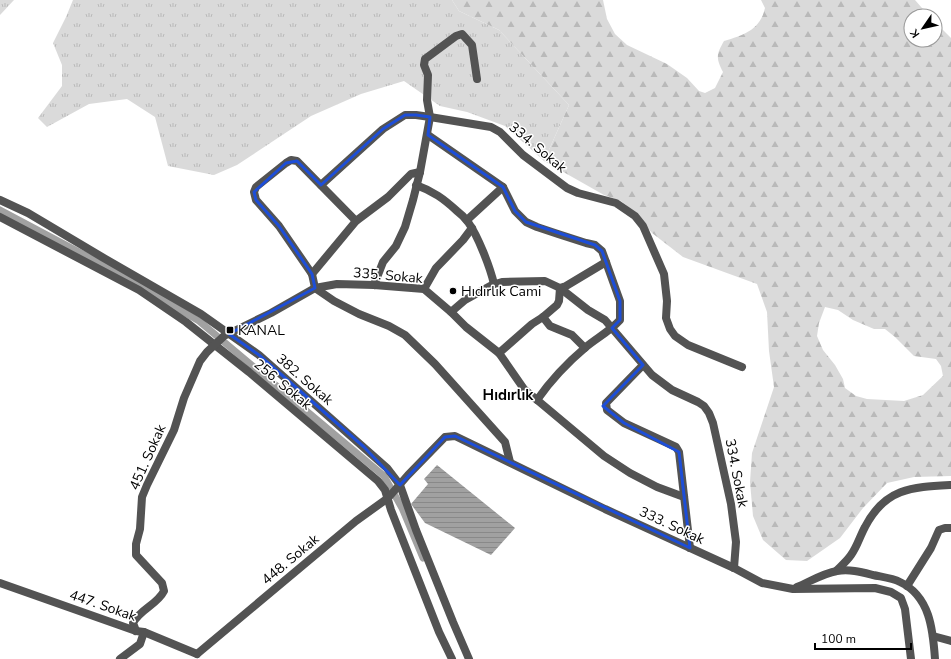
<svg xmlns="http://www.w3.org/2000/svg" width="951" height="659" viewBox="0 0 951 659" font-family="'Nunito Sans',sans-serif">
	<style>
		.grass { fill: url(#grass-tufts) }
		.forest { fill: url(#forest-firs); fill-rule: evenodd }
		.water { fill: url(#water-rules) }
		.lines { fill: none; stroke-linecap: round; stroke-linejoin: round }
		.canal { stroke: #a1a1a1; stroke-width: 7 }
		.street { stroke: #535353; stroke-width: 8 }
		.marked { fill: none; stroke: #1d4ed8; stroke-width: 3; stroke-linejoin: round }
		.poi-dot { fill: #000; stroke: #fff; stroke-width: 1.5 }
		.labels { text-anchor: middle; stroke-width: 3; stroke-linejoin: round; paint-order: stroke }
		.street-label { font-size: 14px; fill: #000; stroke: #fff }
		.poi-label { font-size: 14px; fill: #000; stroke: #fff; text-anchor: start }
		.neighbourhood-label { font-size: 15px; font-weight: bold; fill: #000; stroke: #fff }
	</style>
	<defs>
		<pattern id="grass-tufts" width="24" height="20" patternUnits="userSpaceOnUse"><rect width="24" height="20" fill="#dadada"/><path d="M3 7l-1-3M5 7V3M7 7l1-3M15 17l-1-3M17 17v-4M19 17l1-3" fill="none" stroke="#b9b9b9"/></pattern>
		<pattern id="forest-firs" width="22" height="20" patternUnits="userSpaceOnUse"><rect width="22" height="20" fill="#dadada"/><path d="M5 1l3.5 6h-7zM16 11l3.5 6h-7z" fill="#b9b9b9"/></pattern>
		<pattern id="water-rules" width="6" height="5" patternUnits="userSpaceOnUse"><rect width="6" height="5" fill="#a1a1a1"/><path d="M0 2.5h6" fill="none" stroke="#898989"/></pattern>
	</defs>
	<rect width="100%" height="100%" fill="#fff"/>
	<g class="grass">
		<path d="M 0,0 L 14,0 L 0,15 Z"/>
		<path d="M 73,0 L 452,0 L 459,11 L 499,30 L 569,105 L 544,161 L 505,126 L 467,112 L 440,106 L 404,81 L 361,94 L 311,116 L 237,165 L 214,175 L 168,166 L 155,117 L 127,99 L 89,104 L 47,127 L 38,118 L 62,86 L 62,65 L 53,43 L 66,17 Z"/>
	</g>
	<path class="forest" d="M 452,0 L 603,0 L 607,19 L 615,34 L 627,45 L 667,64 L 687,78 L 699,91 L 705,93 L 715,88 L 723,72 C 716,58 716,55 724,41 C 744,35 760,30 765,8 L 761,0 L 915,0 L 929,16 L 911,16 L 911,40 L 935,40 L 935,22 L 951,38 L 951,476 L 914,477 L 887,483 L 863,508 L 840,538 L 807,561 L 786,560 L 763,540 L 753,516 L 750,482 L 752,453 L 774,387 L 769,351 L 767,312 L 757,284 L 683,257 L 652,233 L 632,210 L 621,201 L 604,195 L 544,161 L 569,105 L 499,30 L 459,11 ZM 825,307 L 838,310 L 853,320 L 874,329 L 885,329 L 895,337 L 914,356 L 936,359 L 941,366 L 943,376 L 923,395 L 904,401 L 867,399 L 856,396 L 845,388 L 843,379 L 835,365 L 823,350 L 817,336 L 819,323 Z"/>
	<path class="water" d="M 437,465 L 515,528 L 491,555 L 425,523 L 411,504 L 428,484 L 424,479 Z"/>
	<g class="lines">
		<path class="canal" d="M 0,210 L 109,268 L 199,321 L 384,476 L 402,508 L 423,558"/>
		<g class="street">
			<path d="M 428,135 L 503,187 L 515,211 L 526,222 L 537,227 L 558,234 L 586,243 L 595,245 L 602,251 L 620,301 L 620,320 C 610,331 597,338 586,347 C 567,363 551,380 537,400"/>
			<path d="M 321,185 L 383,129 L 405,115 L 416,115 L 430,117 L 491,127 L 500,132 L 523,155 L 567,188 L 578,193 L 616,203 L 635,216 L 643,226 L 664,274 L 667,301 L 666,318 L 670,329 L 675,336 L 688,345 L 742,367"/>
			<path d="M 416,185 C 433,191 444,199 457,211 C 461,214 465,218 468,222 C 478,236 490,267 494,284"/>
			<path d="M 0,200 L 28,213 L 102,257 L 201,314 L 259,355 L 387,468 L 400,485 L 416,530 L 453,622 L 469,659"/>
			<path d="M 0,217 L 139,290 L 186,322 L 249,372 L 378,481 L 385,490 L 391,510 L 439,632 L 452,659"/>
			<path d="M 467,220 L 503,187"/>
			<path d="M 356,221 L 297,161 L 291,160 L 286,163 L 256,187 L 254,192 L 256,200 L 279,226 L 312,274 L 315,288 L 334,301 L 359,314 L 389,326 L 405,335 L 435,364 L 505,442 L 510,462"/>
			<path d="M 312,274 L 356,221 L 388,197 L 411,174 L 420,172"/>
			<path d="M 374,285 L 383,262 L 396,246 L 405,227 L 413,200 L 420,172 L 430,117 L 427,100 L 428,75 L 424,65 L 425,59 L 456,36 L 462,34 L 472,45 L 477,79"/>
			<path d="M 424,289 L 436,268 L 463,240 L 472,228"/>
			<path d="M 451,312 L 466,327 L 499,353 L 524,389 L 604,456 L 630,473 L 657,487 L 684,497"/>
			<path d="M 543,317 L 550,326 L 572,335 L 585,348"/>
			<path d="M 499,353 L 532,324 L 543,317 L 557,305 L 559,301 L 560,288 L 566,286 L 606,262"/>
			<path d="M 643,365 L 606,403 L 607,410 L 624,423 L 676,447 L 679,452 L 690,548"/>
			<path d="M 836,571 C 841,566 847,561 851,555 C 857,547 860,536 865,527 C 885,488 912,487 951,485"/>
			<path d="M 0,583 L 136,631 L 144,632 L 197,654"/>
			<path d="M 907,586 L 931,548 L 939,530 L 945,528 L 951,528"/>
			<path d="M 797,587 C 809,582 824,573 837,571 C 850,569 861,572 873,575 C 882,577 892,578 900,582 C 930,596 933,630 935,659"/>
			<path d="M 136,631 L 133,623 C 140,609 157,605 164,591 L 162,583 L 136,555 L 136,544 L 140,529 L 142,497 L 147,485 L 174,430 L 184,398 L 200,361 L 207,352 L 224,336 L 271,313 L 315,288 L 337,284 L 374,285 L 424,289 L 451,312 L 465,300 L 492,285 L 502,282 L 545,281 L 560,288 L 588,310 L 605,320 L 652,375 L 672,390 L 698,402 L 704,406 L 709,413 L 713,423 L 731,504 L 736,542 L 734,568"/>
			<path d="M 933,636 L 951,641"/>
			<path d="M 197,654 L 356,521 L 388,498 L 408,475 L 445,437 L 455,436 L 605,509 L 734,568 L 762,583 L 793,589 L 875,588 L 891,592 L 901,598 L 905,609 L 911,659"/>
			<path d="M 120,659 L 140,644 L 144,632"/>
		</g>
	</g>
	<path class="marked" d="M 405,115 L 416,115 L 430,117 L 428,135 L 503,187 L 515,211 L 526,222 L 595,245 L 602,251 L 620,301 L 620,320 L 612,328 L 643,365 L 603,406 L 624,423 L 679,452 L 690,548 L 455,436 L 445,437 L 400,485 L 364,447 L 259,355 L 229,334 L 315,288 L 312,274 L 279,226 L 256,200 L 254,192 L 286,163 L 297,161 L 321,185 L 383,129 Z"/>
	<g class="poi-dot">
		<circle cx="453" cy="291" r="4"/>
		<rect x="226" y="326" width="8" height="8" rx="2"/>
	</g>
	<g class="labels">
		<g class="street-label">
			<text transform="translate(538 147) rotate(40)" y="5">334. Sokak</text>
			<text transform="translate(388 275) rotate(5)" y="5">335. Sokak</text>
			<text transform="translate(305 379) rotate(41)" y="5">382. Sokak</text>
			<text transform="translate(283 384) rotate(40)" y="5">256. Sokak</text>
			<text transform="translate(147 457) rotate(-66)" y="5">451. Sokak</text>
			<text transform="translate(737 473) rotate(79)" y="5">334. Sokak</text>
			<text transform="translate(672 525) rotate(25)" y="5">333. Sokak</text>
			<text transform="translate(290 559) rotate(-40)" y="5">448. Sokak</text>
			<text transform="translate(103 605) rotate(19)" y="5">447. Sokak</text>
		</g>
		<g class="poi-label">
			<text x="461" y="296">Hıdırlık Cami</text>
			<text x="238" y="335">KANAL</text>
		</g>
		<g class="neighbourhood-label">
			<text x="508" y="400">Hıdırlık</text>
		</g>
	</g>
	<g transform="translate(923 28) rotate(236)"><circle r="19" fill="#ffffff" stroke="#999999"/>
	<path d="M0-3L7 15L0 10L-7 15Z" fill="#000000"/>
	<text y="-6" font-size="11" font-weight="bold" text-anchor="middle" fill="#000000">K</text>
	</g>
	<path d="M815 643v6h96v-6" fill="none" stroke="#000000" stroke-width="2"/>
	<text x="821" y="643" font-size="12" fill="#000000" stroke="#ffffff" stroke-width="3" paint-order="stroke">100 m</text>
</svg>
